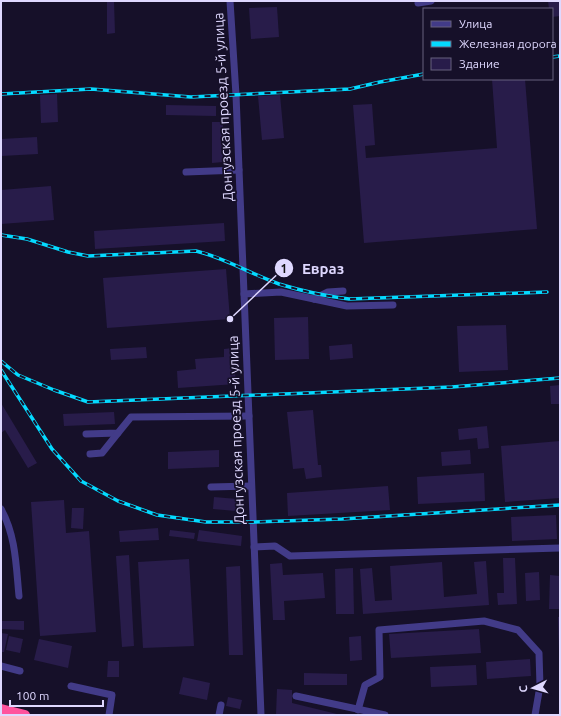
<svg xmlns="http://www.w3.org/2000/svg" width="561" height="716" viewBox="0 0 561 716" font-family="Ubuntu,sans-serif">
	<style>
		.building { fill: #281c4a }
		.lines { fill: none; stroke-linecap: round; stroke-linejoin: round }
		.minor { stroke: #423b88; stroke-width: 7 }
		.highway { stroke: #ff539d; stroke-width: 10 }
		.rail-casing { stroke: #04daff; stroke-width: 3.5 }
		.rail { stroke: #161029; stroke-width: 2; stroke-dasharray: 6; stroke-linecap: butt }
		.labels { text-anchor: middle; stroke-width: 3.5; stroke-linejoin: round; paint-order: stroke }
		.street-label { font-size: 14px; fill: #dfd8ff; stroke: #161029 }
		.leader { fill: none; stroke: #dfd8ff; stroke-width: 1.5 }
		.callout-dot { fill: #dfd8ff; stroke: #161029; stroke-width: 1.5 }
		.mark-label { font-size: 12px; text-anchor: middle; font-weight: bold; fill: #111 }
		.callout-label { font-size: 15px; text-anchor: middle; font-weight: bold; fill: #dfd8ff; stroke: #161029; stroke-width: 3.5; stroke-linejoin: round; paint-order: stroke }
	</style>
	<rect width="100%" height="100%" fill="#161029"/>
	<g class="building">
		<path d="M 548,1 L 560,1 L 560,16 L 552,17 L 552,9 L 549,9 Z"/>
		<path d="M 107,2 L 114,2 L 115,33 L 107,34 Z"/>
		<path d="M 277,7 L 279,37 L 251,39 L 249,8 Z"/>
		<path d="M 492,79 L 525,79 L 537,229 L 364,243 L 353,105 L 372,104 L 375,145 L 365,146 L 366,158 L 497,148 Z"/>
		<path d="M 57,94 L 58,122 L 41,123 L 40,95 Z"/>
		<path d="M 280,95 L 284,138 L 262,140 L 258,96 Z"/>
		<path d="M 166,105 L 216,106 L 216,116 L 166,115 Z"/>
		<path d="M 212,122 L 223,122 L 223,162 L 212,163 Z"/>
		<path d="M 37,137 L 38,154 L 1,156 L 1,139 Z"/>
		<path d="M 51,186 L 54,220 L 1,224 L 1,190 Z"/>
		<path d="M 224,223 L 225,241 L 95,249 L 94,231 Z"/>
		<path d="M 226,269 L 230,319 L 107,328 L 103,278 Z"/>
		<path d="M 308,317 L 309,359 L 275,360 L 274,318 Z"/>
		<path d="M 506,325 L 508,370 L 459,372 L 457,326 Z"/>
		<path d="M 352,344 L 353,358 L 330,360 L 329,346 Z"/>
		<path d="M 146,347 L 147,358 L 111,360 L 110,349 Z"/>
		<path d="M 233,348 L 236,384 L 178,388 L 177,371 L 196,369 L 195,359 L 224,357 L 224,349 Z"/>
		<path d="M 560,385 L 560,404 L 551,404 L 550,386 Z"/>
		<path d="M 1,403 L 37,463 L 28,468 L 5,430 L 1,433 Z"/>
		<path d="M 313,410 L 318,465 L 321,465 L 322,477 L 306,479 L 304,468 L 293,469 L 287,412 Z"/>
		<path d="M 114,412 L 115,424 L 64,426 L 63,414 Z"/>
		<path d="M 487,426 L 489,448 L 478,449 L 477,438 L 459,440 L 458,429 Z"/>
		<path d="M 560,441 L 560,498 L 505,502 L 501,446 Z"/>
		<path d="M 219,450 L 219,467 L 168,469 L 168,452 Z"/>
		<path d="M 470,450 L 471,464 L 442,466 L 441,452 Z"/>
		<path d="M 484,473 L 485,501 L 418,504 L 417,477 Z"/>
		<path d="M 388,486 L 390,510 L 288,516 L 287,493 Z"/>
		<path d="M 214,497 L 237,499 L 236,511 L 213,509 Z"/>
		<path d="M 64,500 L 66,533 L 89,531 L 96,632 L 40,636 L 31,502 Z"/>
		<path d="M 72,508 L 84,508 L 83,529 L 71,528 Z"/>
		<path d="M 556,515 L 557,539 L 512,541 L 511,517 Z"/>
		<path d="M 158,528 L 159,540 L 120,542 L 119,531 Z"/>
		<path d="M 170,530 L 195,533 L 194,539 L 169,536 Z"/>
		<path d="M 199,530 L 242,536 L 241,546 L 197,541 Z"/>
		<path d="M 129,555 L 134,646 L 122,647 L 116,556 Z"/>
		<path d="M 503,558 L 515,558 L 517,604 L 498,605 L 497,593 L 504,593 Z"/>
		<path d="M 189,559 L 194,646 L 143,648 L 138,562 Z"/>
		<path d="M 486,561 L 489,605 L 363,614 L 360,569 L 372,568 L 375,601 L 392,600 L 390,566 L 442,562 L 444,597 L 477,594 L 474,562 Z"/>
		<path d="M 282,563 L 283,575 L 323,573 L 325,598 L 284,601 L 285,620 L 273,620 L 270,564 Z"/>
		<path d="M 240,566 L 243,655 L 229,655 L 226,567 Z"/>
		<path d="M 353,568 L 354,614 L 336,614 L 335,569 Z"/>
		<path d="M 539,572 L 540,600 L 526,601 L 525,573 Z"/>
		<path d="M 550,575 L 560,576 L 560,609 L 549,609 Z"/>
		<path d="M 558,617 L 560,617 L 560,651 L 559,651 Z"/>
		<path d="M 1,621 L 24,621 L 24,630 L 1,629 Z"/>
		<path d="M 479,629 L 481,653 L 391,658 L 389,634 Z"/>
		<path d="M 1,633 L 8,634 L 4,652 L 1,652 Z"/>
		<path d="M 9,636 L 23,639 L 20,653 L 6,650 Z"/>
		<path d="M 361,636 L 362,660 L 350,661 L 349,637 Z"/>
		<path d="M 39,639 L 72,646 L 68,668 L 34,660 Z"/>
		<path d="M 530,659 L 531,676 L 487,679 L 486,662 Z"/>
		<path d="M 108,661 L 119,661 L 119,677 L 107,677 Z"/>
		<path d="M 476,665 L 477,685 L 431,687 L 430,667 Z"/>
		<path d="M 304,673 L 347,674 L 347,685 L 304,685 Z"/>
		<path d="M 183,677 L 210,683 L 207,700 L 179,694 Z"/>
		<path d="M 277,689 L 292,690 L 292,703 L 341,715 L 276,715 Z"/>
		<path d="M 228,697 L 242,700 L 240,709 L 226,706 Z"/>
	</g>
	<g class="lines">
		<g class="minor">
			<path d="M 230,1 L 236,95 L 261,715"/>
			<path d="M 418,3 L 431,1"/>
			<path d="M 186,172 L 239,170"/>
			<path d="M 244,294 L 281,292 L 347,306 L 393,305"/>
			<path d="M 314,299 L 328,292 L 343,291"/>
			<path d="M 86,434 L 118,433 L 131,417 L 249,416"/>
			<path d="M 90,454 L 102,453 L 118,433"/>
			<path d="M 211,487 L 251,486"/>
			<path d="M 1,509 C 16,536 16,566 19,596"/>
			<path d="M 254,547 L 275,546 L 290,556 L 560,548"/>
			<path d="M 1,666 L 20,671"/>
			<path d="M 71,686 L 112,695 L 109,715"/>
			<path d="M 296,696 L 385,715"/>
			<path d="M 358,710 L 365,685 L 380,677 L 379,630 L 484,621 L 518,630 L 539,653 L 540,686 L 535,715"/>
			<path d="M 219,715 L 221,705"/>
		</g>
		<path class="highway" d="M 1,709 L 25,715"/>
		<g class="rail-casing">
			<g id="rail">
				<path d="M 552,57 L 560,56"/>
				<path d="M 1,94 L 91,89 L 191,97 L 350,89 L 380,82 L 424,74"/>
				<path d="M 1,235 L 27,239 L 68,252 L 88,256 L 196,251 C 225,258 251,274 279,284 C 302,291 325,296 349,299 L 547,292"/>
				<path d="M 1,361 L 18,375 L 54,390 L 88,402 L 452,387 L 560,378"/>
				<path d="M 1,370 L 52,449 L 81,481 L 118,501 L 157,515 L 206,522 L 253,522 L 342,519 L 560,505"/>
			</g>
		</g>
		<use href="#rail" class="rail"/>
	</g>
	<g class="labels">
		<g class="street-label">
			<text transform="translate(223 107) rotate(-93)" y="5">Донгузская проезд 5-й улица</text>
			<text transform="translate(236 430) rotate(-92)" y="5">Донгузская проезд 5-й улица</text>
		</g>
	</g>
	<path class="leader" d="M230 319L284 268"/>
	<g class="callout-dot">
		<circle cx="230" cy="319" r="4"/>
		<circle cx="284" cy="268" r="10"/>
	</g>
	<g class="mark-label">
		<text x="284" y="273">1</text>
	</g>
	<g class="callout-label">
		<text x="323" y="274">Евраз</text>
	</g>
	<rect width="561" height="716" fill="none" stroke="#dfd8ff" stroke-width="4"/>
	<rect x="423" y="8" width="130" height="72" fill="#161029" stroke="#66607f"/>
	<rect x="431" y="21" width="20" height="6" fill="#423b88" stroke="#66607f"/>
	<text x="459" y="28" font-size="12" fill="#dfd8ff">Улица</text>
	<rect x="431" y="41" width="20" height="6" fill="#04daff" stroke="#66607f"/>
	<text x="459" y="48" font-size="12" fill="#dfd8ff">Железная дорога</text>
	<rect x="431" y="58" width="20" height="12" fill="#281c4a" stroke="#66607f"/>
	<text x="459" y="68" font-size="12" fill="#dfd8ff">Здание</text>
	<g transform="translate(533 688) rotate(264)" stroke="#161029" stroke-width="3" paint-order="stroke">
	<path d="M0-3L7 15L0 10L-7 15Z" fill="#dfd8ff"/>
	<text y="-6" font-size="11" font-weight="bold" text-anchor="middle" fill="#dfd8ff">С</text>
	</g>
	<path d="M10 700v6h93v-6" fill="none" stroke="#dfd8ff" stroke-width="2"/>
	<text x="16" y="700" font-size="12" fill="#dfd8ff" stroke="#161029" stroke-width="3" paint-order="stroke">100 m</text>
</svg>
